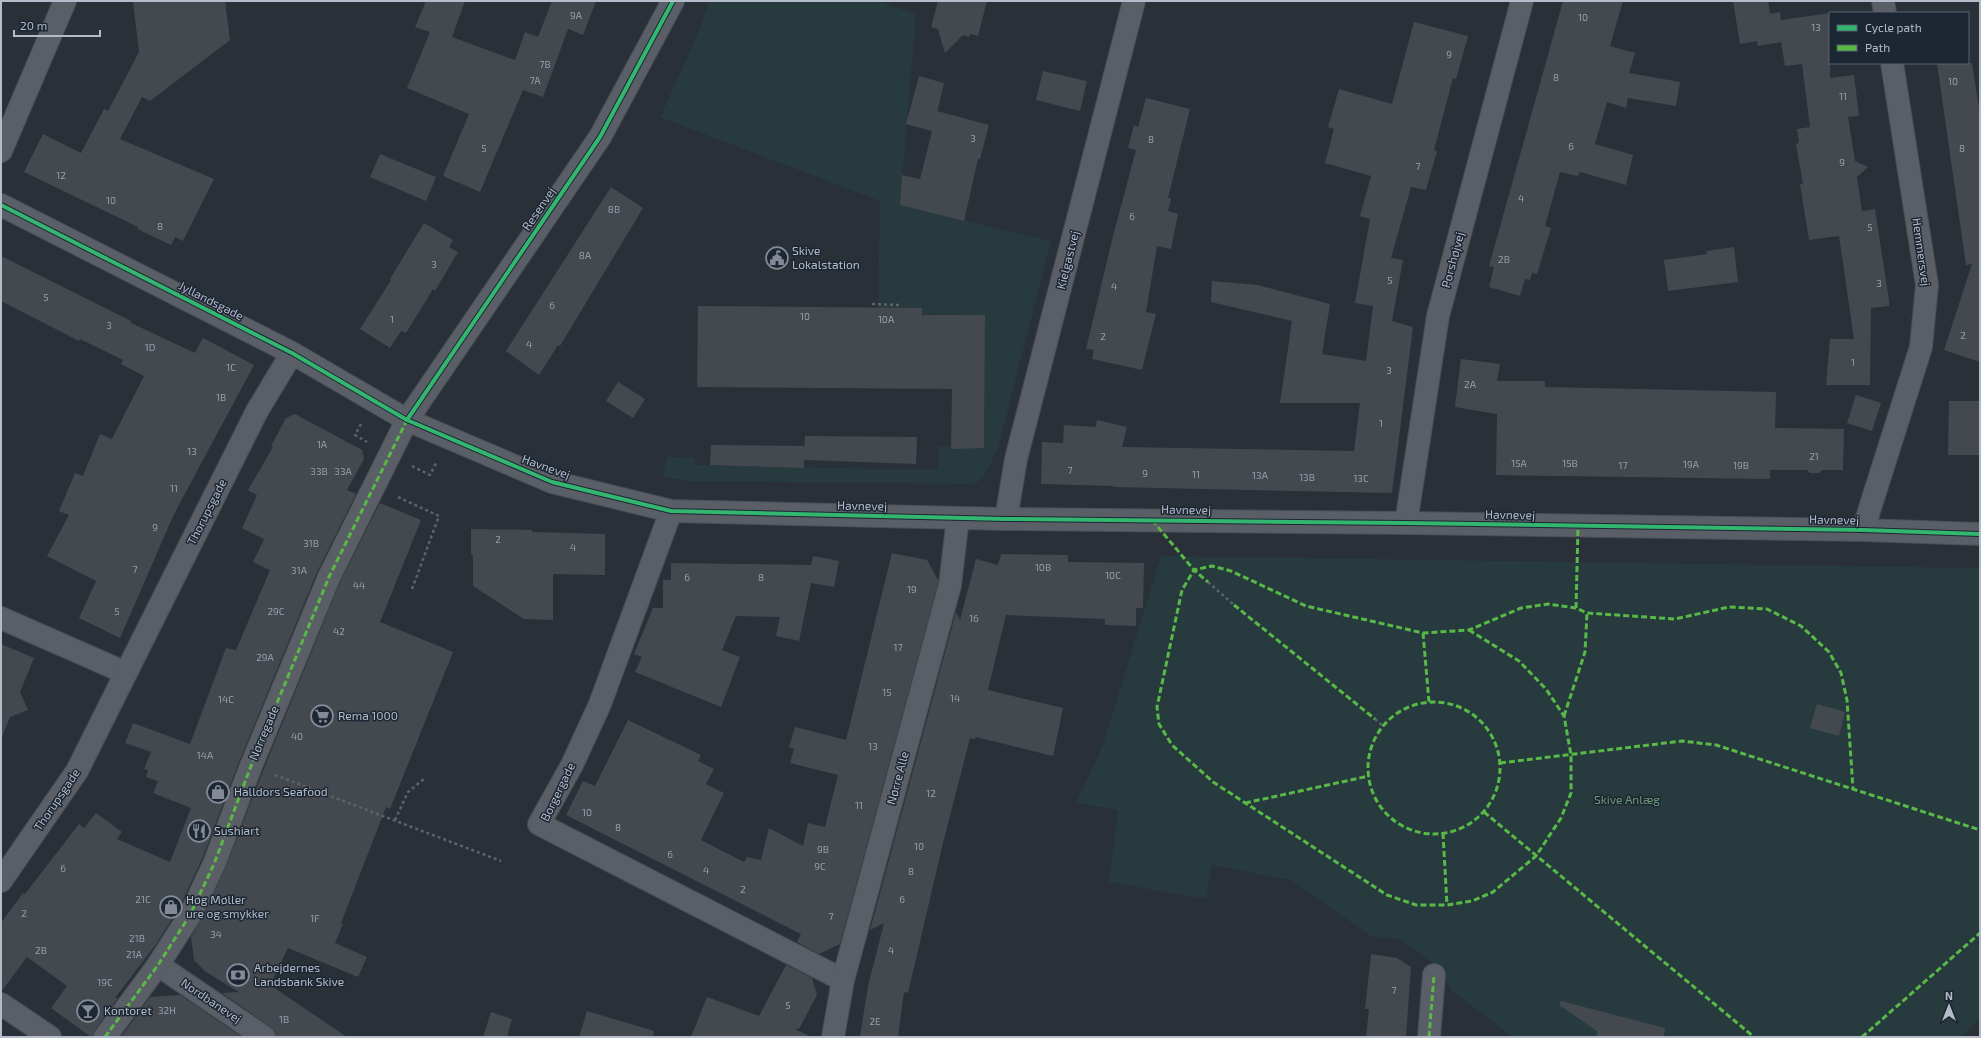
<svg xmlns="http://www.w3.org/2000/svg" width="1981" height="1038" viewBox="0 0 1981 1038" font-family="'Exo 2',sans-serif">
	<style>
		.green { fill: #273a3e }
		.building { fill: #444950 }
		.lines { fill: none; stroke-linecap: round; stroke-linejoin: round }
		.minor-casing { stroke: #484c53; stroke-width: 24 }
		.path { stroke: #5d636a; stroke-width: 2.5; stroke-dasharray: 3 3; stroke-linecap: butt }
		.minor { stroke: #5a5e66; stroke-width: 22 }
		.quiet { stroke: #58b947; stroke-width: 3; stroke-dasharray: 6 3; stroke-linecap: butt }
		.cycleway-casing { stroke: #1d2633; stroke-width: 6 }
		.cycleway { stroke: #33b770; stroke-width: 4 }
		.labels { text-anchor: middle; stroke-width: 3; stroke-linejoin: round; paint-order: stroke }
		.number-label { font-size: 10px; fill: #989fab }
		.street-label { font-size: 12px; fill: #b4bcc9; stroke: #1d2633 }
		.poi-label { font-size: 12px; fill: #b4bcc9; stroke: #1d2633; text-anchor: start }
		.park-label { font-size: 12px; fill: #6b9a76; stroke: #1d2633 }
	</style>
	<rect width="100%" height="100%" fill="#2a3038"/>
	<g class="green">
		<path d="M 709,1 L 877,1 L 916,14 L 900,205 L 1051,241 L 998,448 L 983,478 L 974,484 L 689,481 L 663,477 L 667,457 L 695,458 L 695,465 L 938,470 L 938,447 L 951,446 L 984,448 L 985,315 L 922,314 L 921,308 L 878,308 L 880,201 L 660,117 L 697,36 Z"/>
		<path d="M 1161,556 L 1980,568 L 1980,1018 L 1962,1037 L 1513,1037 L 1452,991 L 1439,967 L 1398,939 L 1371,936 L 1291,880 L 1212,865 L 1206,899 L 1109,882 L 1118,810 L 1076,803 L 1102,748 Z"/>
	</g>
	<g class="building">
		<path d="M 133,1 L 225,1 L 230,40 L 150,101 L 142,97 L 120,139 L 214,179 L 183,241 L 175,237 L 171,245 L 137,229 L 138,227 L 24,172 L 43,134 L 81,153 L 104,109 L 108,111 L 139,52 Z"/>
		<path d="M 426,1 L 465,1 L 452,37 L 515,60 L 525,32 L 538,37 L 552,1 L 596,1 L 583,35 L 568,29 L 543,97 L 523,90 L 480,192 L 443,176 L 469,114 L 407,88 L 430,32 L 415,27 Z"/>
		<path d="M 938,1 L 987,1 L 978,36 L 970,34 L 969,37 L 963,35 L 945,53 L 938,29 L 931,27 Z"/>
		<path d="M 1563,1 L 1623,1 L 1610,46 L 1635,53 L 1629,73 L 1680,82 L 1676,106 L 1628,98 L 1626,108 L 1607,102 L 1595,144 L 1633,155 L 1626,185 L 1580,172 L 1578,176 L 1560,172 L 1545,226 L 1551,228 L 1537,274 L 1532,273 L 1530,280 L 1525,279 L 1520,296 L 1489,287 L 1494,267 L 1489,266 Z"/>
		<path d="M 1733,1 L 1768,1 L 1770,14 L 1780,12 L 1781,20 L 1830,13 L 1830,78 L 1854,75 L 1859,116 L 1848,117 L 1855,161 L 1868,167 L 1857,177 L 1862,211 L 1875,209 L 1889,300 L 1889,306 L 1871,308 L 1870,385 L 1826,385 L 1830,339 L 1854,339 L 1839,236 L 1809,240 L 1800,184 L 1803,184 L 1796,144 L 1799,143 L 1797,129 L 1810,127 L 1802,64 L 1785,66 L 1781,42 L 1758,46 L 1757,41 L 1740,44 Z"/>
		<path d="M 1414,22 L 1468,36 L 1456,79 L 1453,78 L 1434,150 L 1437,151 L 1426,190 L 1411,187 L 1391,258 L 1403,260 L 1392,321 L 1413,327 L 1392,493 L 1113,487 L 1113,486 L 1041,484 L 1042,442 L 1063,443 L 1064,425 L 1096,427 L 1097,420 L 1127,427 L 1122,447 L 1354,451 L 1360,403 L 1280,403 L 1292,321 L 1211,302 L 1212,281 L 1258,285 L 1330,304 L 1322,354 L 1366,361 L 1373,306 L 1355,303 L 1370,219 L 1360,216 L 1371,176 L 1325,163 L 1334,129 L 1328,127 L 1339,89 L 1392,104 Z"/>
		<path d="M 1937,63 L 1972,63 L 1980,114 L 1980,362 L 1944,350 L 1972,264 L 1966,265 Z"/>
		<path d="M 1043,71 L 1087,81 L 1080,111 L 1036,100 Z"/>
		<path d="M 919,76 L 944,83 L 936,117 L 937,111 L 989,125 L 980,159 L 978,159 L 964,221 L 900,205 L 902,175 L 920,179 L 932,131 L 906,124 Z"/>
		<path d="M 1146,98 L 1190,109 L 1168,198 L 1171,199 L 1168,211 L 1178,214 L 1171,249 L 1157,246 L 1146,312 L 1156,314 L 1142,370 L 1092,359 L 1094,350 L 1086,349 L 1113,236 L 1136,150 L 1128,148 L 1134,125 L 1138,127 Z"/>
		<path d="M 380,154 L 436,177 L 426,201 L 370,177 Z"/>
		<path d="M 611,187 L 643,208 L 560,346 L 558,345 L 539,375 L 506,351 Z"/>
		<path d="M 424,223 L 453,240 L 449,247 L 458,252 L 435,291 L 433,289 L 406,333 L 401,331 L 390,348 L 360,329 L 391,280 L 390,279 Z"/>
		<path d="M 1734,247 L 1738,282 L 1668,291 L 1664,260 L 1707,254 L 1707,251 Z"/>
		<path d="M 1,256 L 131,321 L 131,323 L 195,353 L 203,338 L 254,365 L 174,514 L 120,638 L 79,618 L 96,581 L 47,556 L 69,515 L 59,511 L 75,473 L 83,476 L 100,434 L 112,439 L 144,376 L 121,364 L 123,360 L 80,339 L 79,341 L 1,301 Z"/>
		<path d="M 698,306 L 922,308 L 922,315 L 985,315 L 984,448 L 951,449 L 952,389 L 697,387 Z"/>
		<path d="M 1461,359 L 1500,364 L 1497,381 L 1545,381 L 1545,387 L 1776,392 L 1775,428 L 1844,429 L 1843,470 L 1822,470 L 1819,473 L 1810,473 L 1807,470 L 1770,470 L 1770,479 L 1496,475 L 1497,414 L 1455,407 Z"/>
		<path d="M 618,382 L 645,399 L 633,418 L 606,401 Z"/>
		<path d="M 1856,395 L 1881,403 L 1872,431 L 1847,423 Z"/>
		<path d="M 1949,401 L 1980,401 L 1980,455 L 1948,455 Z"/>
		<path d="M 295,414 L 362,450 L 364,459 L 347,490 L 356,494 L 317,572 L 239,762 L 202,859 L 180,906 L 157,943 L 115,998 L 118,998 L 95,1030 L 93,1037 L 91,1037 L 51,1008 L 67,986 L 27,957 L 1,992 L 1,923 L 23,893 L 25,894 L 79,824 L 84,828 L 96,813 L 122,832 L 117,839 L 170,862 L 191,808 L 153,793 L 158,781 L 146,777 L 148,770 L 144,769 L 151,752 L 125,743 L 133,723 L 190,744 L 226,648 L 236,650 L 270,570 L 253,562 L 264,539 L 242,528 L 257,495 L 248,490 L 273,447 L 271,446 L 286,418 Z"/>
		<path d="M 805,436 L 917,437 L 916,464 L 804,460 L 804,468 L 710,465 L 711,445 L 804,446 L 804,451 Z"/>
		<path d="M 380,503 L 421,520 L 380,622 L 453,652 L 390,809 L 386,807 L 341,923 L 343,924 L 335,943 L 367,957 L 358,977 L 288,948 L 270,985 L 347,1037 L 276,1037 L 275,1031 L 271,1027 L 222,993 L 239,992 L 206,972 L 194,960 L 191,937 L 201,920 L 225,869 L 263,771 L 340,582 Z"/>
		<path d="M 471,529 L 532,530 L 532,532 L 605,534 L 605,575 L 553,574 L 553,620 L 524,619 L 473,586 L 473,555 L 471,555 Z"/>
		<path d="M 892,553 L 927,560 L 938,580 L 938,583 L 840,944 L 819,954 L 797,942 L 801,934 L 566,815 L 583,781 L 595,786 L 628,720 L 701,755 L 698,761 L 714,769 L 706,784 L 724,793 L 701,840 L 744,862 L 747,857 L 761,860 L 769,828 L 803,846 L 808,823 L 825,827 L 838,775 L 790,763 L 794,749 L 789,747 L 795,727 L 846,740 Z"/>
		<path d="M 1001,554 L 1068,555 L 1068,562 L 1144,563 L 1143,608 L 1136,608 L 1136,626 L 1105,625 L 1105,619 L 1006,615 L 988,690 L 1063,708 L 1053,756 L 976,737 L 975,739 L 970,738 L 943,843 L 908,993 L 904,992 L 898,1037 L 860,1037 L 868,986 L 884,923 L 870,930 L 956,612 L 960,620 L 976,559 L 998,565 Z"/>
		<path d="M 813,556 L 839,561 L 834,587 L 811,583 L 799,641 L 776,636 L 780,617 L 736,616 L 722,650 L 740,657 L 721,707 L 635,672 L 642,657 L 634,654 L 653,608 L 663,608 L 663,580 L 671,580 L 671,563 L 811,565 Z"/>
		<path d="M 1,644 L 34,658 L 20,692 L 28,710 L 10,717 L 2,737 Z"/>
		<path d="M 1817,704 L 1845,712 L 1839,736 L 1810,728 Z"/>
		<path d="M 1371,954 L 1397,958 L 1411,967 L 1406,1037 L 1366,1037 L 1369,1009 L 1365,1009 Z"/>
		<path d="M 786,965 L 812,978 L 817,995 L 799,1029 L 797,1028 L 796,1030 L 808,1035 L 807,1037 L 691,1037 L 707,997 L 759,1016 Z"/>
		<path d="M 180,995 L 242,1037 L 121,1037 L 150,997 Z"/>
		<path d="M 1561,1001 L 1665,1028 L 1664,1037 L 1597,1037 L 1597,1031 L 1559,1005 Z"/>
		<path d="M 587,1011 L 654,1031 L 653,1037 L 579,1037 Z"/>
		<path d="M 491,1012 L 512,1019 L 507,1037 L 483,1037 Z"/>
	</g>
	<g class="lines">
		<g class="minor-casing">
			<g id="minor">
				<path d="M 1883,1 L 1885,13"/>
				<path d="M 1,151 L 65,1"/>
				<path d="M 1,205 L 292,353 L 407,420 L 552,482 L 671,511 L 1006,519 L 1406,523 L 1863,530 L 1980,534"/>
				<path d="M 671,511 L 600,704 L 572,765 L 539,824 L 843,980"/>
				<path d="M 1006,519 L 1016,459 L 1134,1"/>
				<path d="M 1406,523 L 1438,316 L 1522,1"/>
				<path d="M 1863,530 L 1921,347 L 1927,285 L 1892,63"/>
				<path d="M 1,618 L 126,673"/>
				<path d="M 1,881 L 77,771 L 257,411 L 292,353"/>
				<path d="M 158,965 L 264,1037"/>
				<path d="M 1,1004 L 50,1037"/>
				<path d="M 105,1037 L 158,965 L 190,915 L 214,864 L 251,766 L 329,577 L 407,420 L 600,137 L 673,1"/>
				<path d="M 833,1037 L 843,980 L 950,585 L 958,518"/>
				<path d="M 1429,1037 L 1434,975"/>
			</g>
		</g>
		<g class="path">
			<path d="M 872,304 L 899,305"/>
			<path d="M 361,424 L 355,435 L 367,442"/>
			<path d="M 412,466 L 430,475 L 437,461"/>
			<path d="M 398,497 L 439,516 L 412,589"/>
			<path d="M 1208,582 L 1234,605"/>
			<path d="M 1375,719 L 1383,726"/>
			<path d="M 275,775 L 501,861"/>
			<path d="M 395,820 L 408,792 L 424,779"/>
		</g>
		<use href="#minor" class="minor"/>
		<g class="quiet">
			<path d="M 1152,520 L 1194,570 L 1208,582"/>
			<path d="M 1234,605 L 1375,719"/>
			<path d="M 1576,608 L 1578,527"/>
			<path d="M 1469,630 L 1519,661 L 1546,689 L 1564,716 L 1571,755 L 1571,793 L 1561,818 L 1536,856 L 1493,892 L 1472,901 L 1447,905 L 1416,905 L 1387,895 L 1213,782 L 1172,745 L 1159,724 L 1157,707 L 1182,590 L 1194,570 L 1212,566 L 1231,571 L 1306,606 L 1423,633 L 1469,630 L 1521,608 L 1548,604 L 1576,608 L 1587,613 L 1675,619 L 1729,607 L 1767,609 L 1801,626 L 1829,652 L 1841,673 L 1847,700 L 1853,789"/>
			<path d="M 1423,633 L 1429,702"/>
			<circle cx="1434" cy="768" r="66"/>
			<path d="M 1564,716 L 1585,652 L 1587,613"/>
			<path d="M 1500,763 L 1682,741 L 1716,745 L 1980,830"/>
			<path d="M 1245,803 L 1369,776"/>
			<path d="M 1484,812 L 1754,1037"/>
			<path d="M 1443,833 L 1447,905"/>
			<path d="M 105,1037 L 158,965 L 190,915 L 214,864 L 251,766 L 329,577 L 407,420"/>
			<path d="M 1429,1037 L 1434,975"/>
			<path d="M 1862,1037 L 1980,933"/>
		</g>
		<g class="cycleway-casing">
			<g id="cycleway">
				<path d="M 1,205 L 292,353 L 407,420 L 552,482 L 671,511 L 1006,519 L 1406,523 L 1863,530 L 1980,534"/>
				<path d="M 407,420 L 600,137 L 673,1"/>
			</g>
		</g>
		<use href="#cycleway" class="cycleway"/>
	</g>
	<defs>
		<g id="civic-ring" transform="scale(1.15)"><circle r="9.5" fill="#1d2633" stroke="#848b96" stroke-width="1.5"/><path d="M-.6-6.5H3V-4.5H.6V-3L4-1V1h2V6H-6V1h2V-1L-.6-3ZM-1.2 2.5V6h2.4V2.5Z" fill="#848b96"/></g>
		<g id="supermarket-ring" transform="scale(1.15)"><circle r="9.5" fill="#1d2633" stroke="#848b96" stroke-width="1.5"/><path d="M-6-5.5h2.5l.6 2H6L4.5 2H-2.5L-4.4-4H-6ZM-1.5 3.2a1.3 1.3 0 1 0 .1 0ZM3 3.2a1.3 1.3 0 1 0 .1 0Z" fill="#848b96"/></g>
		<g id="shop-ring" transform="scale(1.15)"><circle r="9.5" fill="#1d2633" stroke="#848b96" stroke-width="1.5"/><path d="M-5-2.5h2.3a2.7 3.5 0 0 1 5.4 0H5L5.5 6h-11ZM-1.5-2.5h3a1.5 2.3 0 0 0-3 0Z" fill="#848b96"/></g>
		<g id="restaurant-ring" transform="scale(1.15)"><circle r="9.5" fill="#1d2633" stroke="#848b96" stroke-width="1.5"/><path d="M-5-6h1v4h1v-4h1v4h1v-4h1v5L-1.5 .5V6h-2V.5L-5-1ZM5-6V6H3V1.5H1.5Q1.5-4 5-6Z" fill="#848b96"/></g>
		<g id="bank-ring" transform="scale(1.15)"><circle r="9.5" fill="#1d2633" stroke="#848b96" stroke-width="1.5"/><path d="M-6-4H6V4H-6ZM0-2.3a2.3 2.3 0 1 0 0 4.6a2.3 2.3 0 1 0 0-4.6Z" fill="#848b96"/></g>
		<g id="bar-ring" transform="scale(1.15)"><circle r="9.5" fill="#1d2633" stroke="#848b96" stroke-width="1.5"/><path d="M-6-5H6L.8 .8V4.5H3.5V6h-7V4.5H-.8V.8Z" fill="#848b96"/></g>
	</defs>
	<g fill-rule="evenodd">
		<use href="#civic-ring" x="777" y="258"/>
		<use href="#supermarket-ring" x="322" y="716"/>
		<use href="#shop-ring" x="218" y="792"/>
		<use href="#restaurant-ring" x="199" y="831"/>
		<use href="#shop-ring" x="171" y="907"/>
		<use href="#bank-ring" x="238" y="975"/>
		<use href="#bar-ring" x="88" y="1011"/>
	</g>
	<g class="labels">
		<g class="number-label">
			<text x="576" y="19">9A</text>
			<text x="1583" y="21">10</text>
			<text x="1816" y="31">13</text>
			<text x="1449" y="58">9</text>
			<text x="545" y="68">7B</text>
			<text x="1556" y="81">8</text>
			<text x="535" y="84">7A</text>
			<text x="1953" y="85">10</text>
			<text x="1843" y="100">11</text>
			<text x="973" y="142">3</text>
			<text x="1151" y="143">8</text>
			<text x="1571" y="150">6</text>
			<text x="484" y="152">5</text>
			<text x="1962" y="152">8</text>
			<text x="1842" y="166">9</text>
			<text x="1418" y="170">7</text>
			<text x="61" y="179">12</text>
			<text x="1521" y="202">4</text>
			<text x="111" y="204">10</text>
			<text x="614" y="213">8B</text>
			<text x="1132" y="220">6</text>
			<text x="160" y="230">8</text>
			<text x="1870" y="231">5</text>
			<text x="585" y="259">8A</text>
			<text x="1504" y="263">2B</text>
			<text x="434" y="268">3</text>
			<text x="1390" y="284">5</text>
			<text x="1879" y="287">3</text>
			<text x="1114" y="290">4</text>
			<text x="46" y="301">5</text>
			<text x="552" y="309">6</text>
			<text x="805" y="320">10</text>
			<text x="392" y="323">1</text>
			<text x="886" y="323">10A</text>
			<text x="109" y="329">3</text>
			<text x="1963" y="339">2</text>
			<text x="1103" y="340">2</text>
			<text x="529" y="348">4</text>
			<text x="150" y="351">1D</text>
			<text x="1853" y="366">1</text>
			<text x="231" y="371">1C</text>
			<text x="1389" y="374">3</text>
			<text x="1470" y="388">2A</text>
			<text x="221" y="401">1B</text>
			<text x="1381" y="427">1</text>
			<text x="322" y="448">1A</text>
			<text x="192" y="455">13</text>
			<text x="1814" y="460">21</text>
			<text x="1519" y="467">15A</text>
			<text x="1570" y="467">15B</text>
			<text x="1691" y="468">19A</text>
			<text x="1623" y="469">17</text>
			<text x="1741" y="469">19B</text>
			<text x="1070" y="474">7</text>
			<text x="319" y="475">33B</text>
			<text x="343" y="475">33A</text>
			<text x="1145" y="477">9</text>
			<text x="1196" y="478">11</text>
			<text x="1260" y="479">13A</text>
			<text x="1307" y="481">13B</text>
			<text x="1361" y="482">13C</text>
			<text x="174" y="492">11</text>
			<text x="155" y="531">9</text>
			<text x="498" y="543">2</text>
			<text x="311" y="547">31B</text>
			<text x="573" y="551">4</text>
			<text x="1043" y="571">10B</text>
			<text x="135" y="573">7</text>
			<text x="299" y="574">31A</text>
			<text x="1113" y="579">10C</text>
			<text x="687" y="581">6</text>
			<text x="761" y="581">8</text>
			<text x="359" y="589">44</text>
			<text x="912" y="593">19</text>
			<text x="117" y="615">5</text>
			<text x="276" y="615">29C</text>
			<text x="974" y="622">16</text>
			<text x="339" y="635">42</text>
			<text x="898" y="651">17</text>
			<text x="265" y="661">29A</text>
			<text x="887" y="696">15</text>
			<text x="955" y="702">14</text>
			<text x="226" y="703">14C</text>
			<text x="297" y="740">40</text>
			<text x="873" y="750">13</text>
			<text x="205" y="759">14A</text>
			<text x="931" y="797">12</text>
			<text x="859" y="809">11</text>
			<text x="587" y="816">10</text>
			<text x="618" y="831">8</text>
			<text x="919" y="850">10</text>
			<text x="823" y="853">9B</text>
			<text x="670" y="858">6</text>
			<text x="820" y="870">9C</text>
			<text x="63" y="872">6</text>
			<text x="706" y="874">4</text>
			<text x="911" y="875">8</text>
			<text x="743" y="893">2</text>
			<text x="143" y="903">21C</text>
			<text x="902" y="903">6</text>
			<text x="24" y="917">2</text>
			<text x="831" y="920">7</text>
			<text x="315" y="922">1F</text>
			<text x="216" y="938">34</text>
			<text x="137" y="942">21B</text>
			<text x="41" y="954">2B</text>
			<text x="891" y="954">4</text>
			<text x="134" y="958">21A</text>
			<text x="105" y="986">19C</text>
			<text x="1394" y="994">7</text>
			<text x="788" y="1009">5</text>
			<text x="167" y="1014">32H</text>
			<text x="284" y="1023">1B</text>
			<text x="875" y="1025">2E</text>
		</g>
		<g class="street-label">
			<text transform="translate(539 209) rotate(-56)" y="4">Resenvej</text>
			<text transform="translate(1921 252) rotate(82)" y="4">Hemmersvej</text>
			<text transform="translate(1068 260) rotate(-76)" y="4">Kielgastvej</text>
			<text transform="translate(1453 260) rotate(-75)" y="4">Porshøjvej</text>
			<text transform="translate(211 301) rotate(27)" y="4">Jyllandsgade</text>
			<text transform="translate(546 467) rotate(20)" y="4">Havnevej</text>
			<text transform="translate(862 506) rotate(1)" y="4">Havnevej</text>
			<text transform="translate(1186 510) rotate(1)" y="4">Havnevej</text>
			<text transform="translate(207 512) rotate(-63)" y="4">Thorupsgade</text>
			<text transform="translate(1510 515) rotate(1)" y="4">Havnevej</text>
			<text transform="translate(1834 520) rotate(1)" y="4">Havnevej</text>
			<text transform="translate(264 733) rotate(-67)" y="4">Nørregade</text>
			<text transform="translate(898 778) rotate(-75)" y="4">Nørre Alle</text>
			<text transform="translate(558 792) rotate(-64)" y="4">Borgergade</text>
			<text transform="translate(57 800) rotate(-56)" y="4">Thorupsgade</text>
			<text transform="translate(211 1001) rotate(34)" y="4">Nordbanevej</text>
		</g>
		<g class="poi-label">
			<text x="792" y="255">Skive<tspan x="792" dy="14">Lokalstation</tspan></text>
			<text x="338" y="720">Rema 1000</text>
			<text x="234" y="796">Halldors Seafood</text>
			<text x="214" y="835">Sushiart</text>
			<text x="186" y="904">Høg Møller<tspan x="186" dy="14">ure og smykker</tspan></text>
			<text x="254" y="972">Arbejdernes<tspan x="254" dy="14">Landsbank Skive</tspan></text>
			<text x="104" y="1015">Kontoret</text>
		</g>
		<g class="park-label">
			<text x="1627" y="804">Skive Anlæg</text>
		</g>
	</g>
	<rect width="1981" height="1038" fill="none" stroke="#b4bcc9" stroke-width="4"/>
	<rect x="1829" y="12" width="140" height="52" fill="#1d2633" stroke="#59626f"/>
	<rect x="1837" y="25" width="20" height="6" fill="#33b770" stroke="#59626f"/>
	<text x="1865" y="32" font-size="12" fill="#b4bcc9">Cycle path</text>
	<rect x="1837" y="45" width="20" height="6" fill="#58b947" stroke="#59626f"/>
	<text x="1865" y="52" font-size="12" fill="#b4bcc9">Path</text>
	<g transform="translate(1949 1006)" stroke="#1d2633" stroke-width="3" paint-order="stroke">
	<path d="M0-3L7 15L0 10L-7 15Z" fill="#b4bcc9"/>
	<text y="-6" font-size="11" font-weight="bold" text-anchor="middle" fill="#b4bcc9">N</text>
	</g>
	<path d="M14 30v6h86v-6" fill="none" stroke="#b4bcc9" stroke-width="2"/>
	<text x="20" y="30" font-size="12" fill="#b4bcc9" stroke="#1d2633" stroke-width="3" paint-order="stroke">20 m</text>
</svg>
